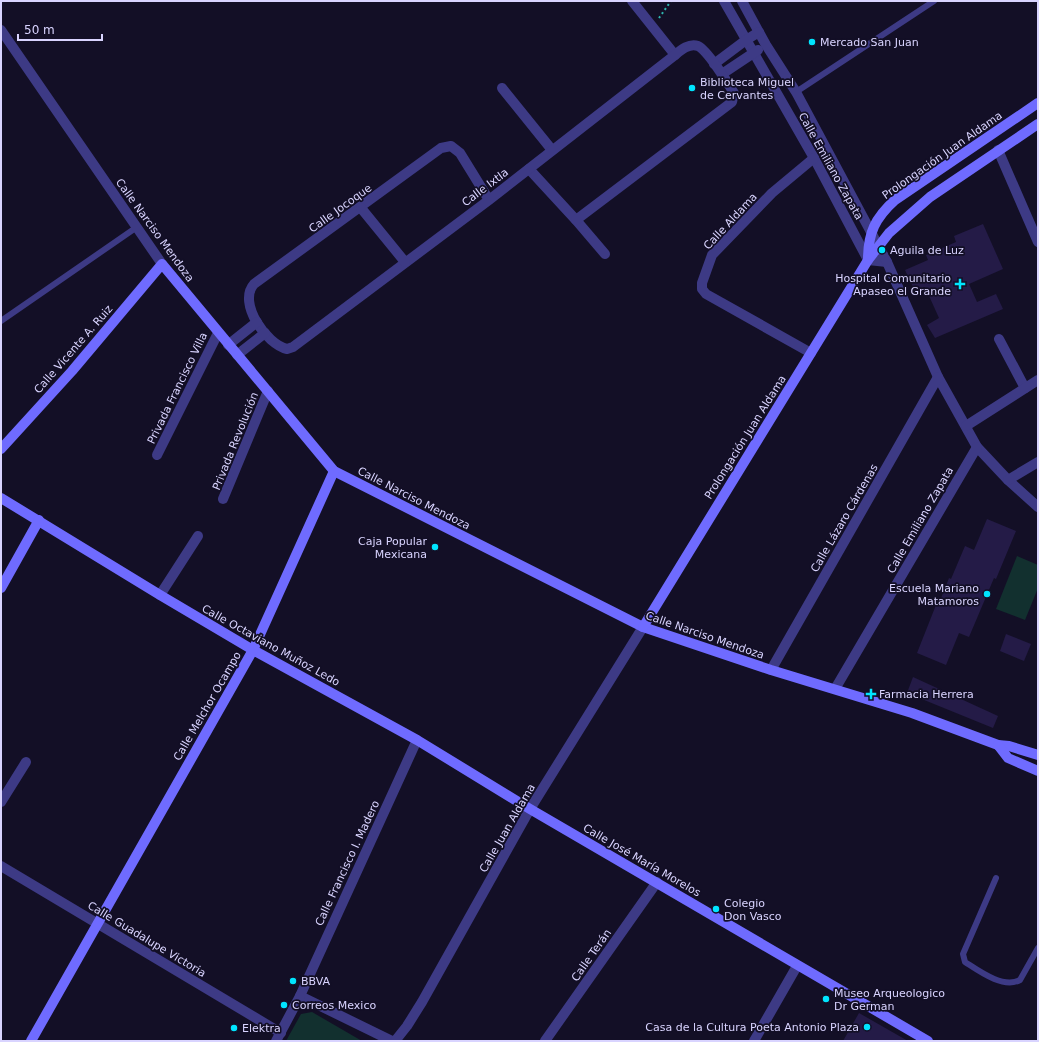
<svg xmlns="http://www.w3.org/2000/svg" width="1039" height="1042" viewBox="0 0 1039 1042" font-family="'DejaVu Sans',sans-serif">
	<style>
		.green { fill: #12302f }
		.building { fill: #241b47 }
		.lines { fill: none; stroke-linecap: round; stroke-linejoin: round }
		.path { stroke: #2fb8b0; stroke-width: 2; stroke-dasharray: 2 3; stroke-linecap: butt }
		.lane { stroke: #3d3a85; stroke-width: 6 }
		.street { stroke: #3d3a85; stroke-width: 10 }
		.secondary { stroke: #6f6bff; stroke-width: 10 }
		.poi-dot { fill: #00e5ff; stroke: #130f26; stroke-width: 1.5 }
		.labels { text-anchor: middle; stroke-width: 3.5; stroke-linejoin: round; paint-order: stroke }
		.poi-label { font-size: 11px; fill: #d9d4ff; stroke: #130f26; text-anchor: start }
		.street-label { font-size: 11px; fill: #d9d4ff; stroke: #130f26 }
	</style>
	<rect width="100%" height="100%" fill="#130f26"/>
	<g class="green">
		<path d="M 1017,556 L 1038,565 L 1038,588 L 1025,620 L 996,609 Z"/>
		<path d="M 312,1012 L 362,1041 L 286,1041 L 301,1014 Z"/>
	</g>
	<g class="building">
		<path d="M 983,224 L 1003,269 L 969,284 L 977,302 L 996,294 L 1003,309 L 935,338 L 927,325 L 939,318 L 925,287 L 915,291 L 905,270 L 928,260 L 926,255 L 956,242 L 954,236 Z"/>
		<path d="M 987,519 L 1016,531 L 996,579 L 994,578 L 969,637 L 959,633 L 946,665 L 917,653 L 936,605 L 938,606 L 949,578 L 951,579 L 965,546 L 974,550 Z"/>
		<path d="M 1006,634 L 1031,644 L 1024,661 L 1000,651 Z"/>
		<path d="M 913,677 L 998,716 L 993,728 L 907,693 Z"/>
		<path d="M 859,1013 L 908,1041 L 843,1041 Z"/>
	</g>
	<g class="lines">
		<path class="path" d="M 659,18 L 671,1"/>
		<g class="lane">
			<path d="M 796,92 L 934,1"/>
			<path d="M 1,321 L 137,227"/>
			<path d="M 996,878 L 963,954 L 965,962 C 979,971 1003,989 1020,980 L 1038,948"/>
		</g>
		<g class="street">
			<path d="M 632,1 L 675,55"/>
			<path d="M 724,1 L 814,158 L 868,260 L 887,262"/>
			<path d="M 742,1 L 766,45 L 796,92 L 887,262 L 938,377 L 977,447 L 1008,480 L 1038,507"/>
			<path d="M 1,30 L 162,264"/>
			<path d="M 714,64 L 746,40 L 759,32"/>
			<path d="M 722,74 L 758,50"/>
			<path d="M 502,88 L 552,150"/>
			<path d="M 998,150 L 1038,242"/>
			<path d="M 529,169 L 576,220 L 605,254"/>
			<path d="M 489,200 L 460,153 L 451,146 L 441,148 L 254,284 C 237,303 267,345 287,349 L 293,347 L 489,200 L 675,55 C 681,50 689,43 698,46 C 707,50 728,83 734,93 L 732,102 L 576,220"/>
			<path d="M 361,208 L 405,262"/>
			<path d="M 999,339 L 1025,388"/>
			<path d="M 228,345 L 257,322"/>
			<path d="M 811,353 L 706,294 L 702,289 L 702,283 L 712,255 L 772,193 L 814,158"/>
			<path d="M 237,355 L 265,333"/>
			<path d="M 966,426 L 1038,380"/>
			<path d="M 157,455 L 218,333"/>
			<path d="M 1008,480 L 1038,462"/>
			<path d="M 223,499 L 268,391"/>
			<path d="M 160,595 L 198,536"/>
			<path d="M 771,670 L 938,377"/>
			<path d="M 835,689 L 977,447"/>
			<path d="M 1,802 L 26,762"/>
			<path d="M 1,866 L 281,1033"/>
			<path d="M 300,996 L 392,1041"/>
			<path d="M 276,1041 L 300,996 L 417,740"/>
			<path d="M 395,1041 L 407,1026 L 422,1002 L 530,809 L 643,627"/>
			<path d="M 545,1041 L 657,882"/>
			<path d="M 754,1041 L 797,966"/>
		</g>
		<g class="secondary">
			<path d="M 868,260 C 868,233 875,218 895,200 L 1038,103"/>
			<path d="M 1,449 L 72,371 L 162,264 L 334,471 L 643,627 L 771,670 L 912,713 L 998,745 L 1009,746 L 1038,755"/>
			<path d="M 1,498 L 160,595 L 253,650 L 417,740 L 530,809 L 928,1041"/>
			<path d="M 1,588 L 39,520"/>
			<path d="M 643,627 L 868,260 L 889,233 L 930,197 L 1038,124"/>
			<path d="M 998,745 L 1008,758 L 1038,771"/>
			<path d="M 31,1041 L 253,650 L 334,471"/>
		</g>
	</g>
	<g class="poi-dot">
		<circle cx="812" cy="42" r="4"/>
		<circle cx="692" cy="88" r="4"/>
		<circle cx="882" cy="250" r="4"/>
		<path d="M958 278h4v4h4v4h-4v4h-4v-4h-4v-4h4z"/>
		<circle cx="435" cy="547" r="4"/>
		<circle cx="987" cy="594" r="4"/>
		<path d="M869 688h4v4h4v4h-4v4h-4v-4h-4v-4h4z"/>
		<circle cx="716" cy="909" r="4"/>
		<circle cx="293" cy="981" r="4"/>
		<circle cx="826" cy="999" r="4"/>
		<circle cx="284" cy="1005" r="4"/>
		<circle cx="867" cy="1027" r="4"/>
		<circle cx="234" cy="1028" r="4"/>
	</g>
	<g class="labels">
		<g class="poi-label">
			<text x="820" y="46">Mercado San Juan</text>
			<text x="700" y="86">Biblioteca Miguel<tspan x="700" dy="13">de Cervantes</tspan></text>
			<text x="890" y="254">Aguila de Luz</text>
			<text x="951" y="282" text-anchor="end">Hospital Comunitario<tspan x="951" dy="13">Apaseo el Grande</tspan></text>
			<text x="427" y="545" text-anchor="end">Caja Popular<tspan x="427" dy="13">Mexicana</tspan></text>
			<text x="979" y="592" text-anchor="end">Escuela Mariano<tspan x="979" dy="13">Matamoros</tspan></text>
			<text x="879" y="698">Farmacia Herrera</text>
			<text x="724" y="907">Colegio<tspan x="724" dy="13">Don Vasco</tspan></text>
			<text x="301" y="985">BBVA</text>
			<text x="834" y="997">Museo Arqueologico<tspan x="834" dy="13">Dr German</tspan></text>
			<text x="292" y="1009">Correos Mexico</text>
			<text x="859" y="1031" text-anchor="end">Casa de la Cultura Poeta Antonio Plaza</text>
			<text x="242" y="1032">Elektra</text>
		</g>
		<g class="street-label">
			<text transform="translate(942 155) rotate(-35)" y="4">Prolongación Juan Aldama</text>
			<text transform="translate(831 166) rotate(61)" y="4">Calle Emiliano Zapata</text>
			<text transform="translate(485 187) rotate(-37)" y="4">Calle Ixtla</text>
			<text transform="translate(340 208) rotate(-36)" y="4">Calle Jocoque</text>
			<text transform="translate(730 221) rotate(-47)" y="4">Calle Aldama</text>
			<text transform="translate(155 230) rotate(54)" y="4">Calle Narciso Mendoza</text>
			<text transform="translate(73 349) rotate(-49)" y="4">Calle Vicente A. Ruiz</text>
			<text transform="translate(177 388) rotate(-64)" y="4">Privada Francisco Villa</text>
			<text transform="translate(745 437) rotate(-58)" y="4">Prolongación Juan Aldama</text>
			<text transform="translate(235 441) rotate(-68)" y="4">Privada Revolución</text>
			<text transform="translate(414 498) rotate(27)" y="4">Calle Narciso Mendoza</text>
			<text transform="translate(844 518) rotate(-60)" y="4">Calle Lázaro Cárdenas</text>
			<text transform="translate(920 520) rotate(-60)" y="4">Calle Emiliano Zapata</text>
			<text transform="translate(705 635) rotate(19)" y="4">Calle Narciso Mendoza</text>
			<text transform="translate(271 645) rotate(29)" y="4">Calle Octaviano Muñoz Ledo</text>
			<text transform="translate(207 706) rotate(-60)" y="4">Calle Melchor Ocampo</text>
			<text transform="translate(507 828) rotate(-60)" y="4">Calle Juan Aldama</text>
			<text transform="translate(642 860) rotate(30)" y="4">Calle José María Morelos</text>
			<text transform="translate(347 863) rotate(-65)" y="4">Calle Francisco I. Madero</text>
			<text transform="translate(147 939) rotate(31)" y="4">Calle Guadalupe Victoria</text>
			<text transform="translate(591 955) rotate(-55)" y="4">Calle Terán</text>
		</g>
	</g>
	<rect width="1039" height="1042" fill="none" stroke="#d9d4ff" stroke-width="4"/>
	<path d="M18 34v6h84v-6" fill="none" stroke="#d9d4ff" stroke-width="2"/>
	<text x="24" y="34" font-size="12" fill="#d9d4ff" stroke="#130f26" stroke-width="3" paint-order="stroke">50 m</text>
</svg>
